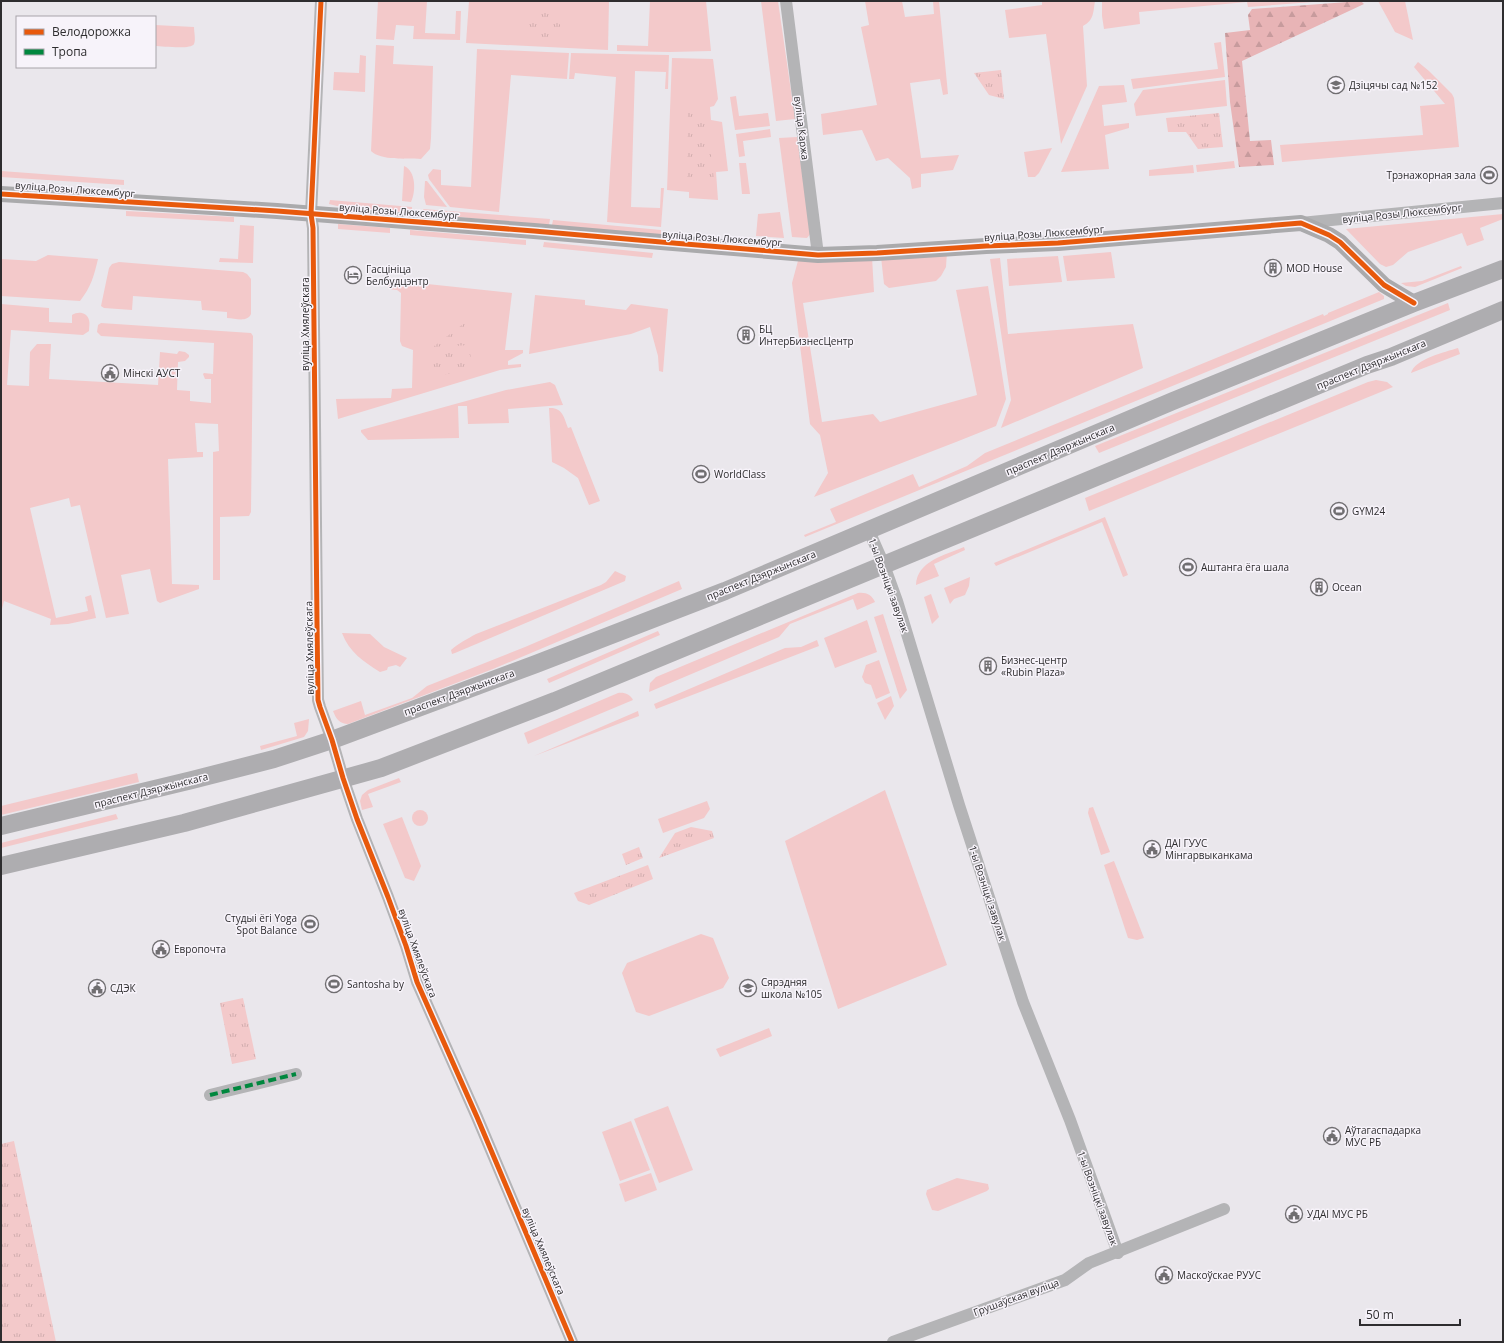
<svg xmlns="http://www.w3.org/2000/svg" width="1504" height="1343" viewBox="0 0 1504 1343" font-family="'Open Sans',sans-serif">
	<style>
		.green { fill: #f3c9ca }
		.forest { fill: url(#forest-firs) }
		.park { fill: url(#park-tufts) }
		.lines { fill: none; stroke-linecap: round; stroke-linejoin: round }
		.street { stroke: #b4b4b6; stroke-width: 12 }
		.secondary { stroke: #aaaaac; stroke-width: 16 }
		.primary { stroke: #aeadb0; stroke-width: 18 }
		.quiet { stroke: #00873e; stroke-width: 4; stroke-dasharray: 8 4; stroke-linecap: butt }
		.cycleway-casing { stroke: #f7f3fa; stroke-width: 8 }
		.cycleway { stroke: #e8590c; stroke-width: 5 }
		.labels { text-anchor: middle; stroke-width: 3; stroke-linejoin: round; paint-order: stroke }
		.poi-label { font-size: 10px; fill: #2e2d2f; stroke: #f7f3fa; text-anchor: start }
		.street-label { font-size: 10px; fill: #2e2d2f; stroke: #f7f3fa }
	</style>
	<defs>
		<pattern id="forest-firs" width="22" height="20" patternUnits="userSpaceOnUse"><rect width="22" height="20" fill="#e8b4b6"/><path d="M5 1l3.5 6h-7zM16 11l3.5 6h-7z" fill="#c79b9d"/></pattern>
		<pattern id="park-tufts" width="24" height="20" patternUnits="userSpaceOnUse"><rect width="24" height="20" fill="#f3c9ca"/><path d="M3 7l-1-3M5 7V3M7 7l1-3M15 17l-1-3M17 17v-4M19 17l1-3" fill="none" stroke="#d1adae"/></pattern>
	</defs>
	<rect width="100%" height="100%" fill="#eae7ec"/>
	<g class="green">
		<path d="M 378,1 L 427,1 L 425,33 L 455,34 L 456,11 L 461,11 L 460,40 L 413,39 L 414,26 L 396,25 L 394,40 L 376,39 Z"/>
		<path d="M 469,1 L 609,1 L 608,50 L 466,43 Z"/>
		<path d="M 650,1 L 706,1 L 711,51 L 670,52 L 617,51 L 617,45 L 648,46 Z"/>
		<path d="M 761,1 L 778,1 L 795,119 L 776,121 Z"/>
		<path d="M 865,1 L 902,1 L 905,17 L 934,14 L 933,1 L 939,1 L 948,94 L 943,95 L 940,79 L 910,83 L 921,158 L 959,155 L 953,170 L 921,174 L 921,187 L 912,189 L 910,178 L 888,158 L 876,161 L 862,130 L 823,135 L 821,114 L 877,105 L 861,27 L 869,25 Z"/>
		<path d="M 1042,1 L 1095,1 C 1093,13 1094,20 1083,26 L 1087,86 L 1061,144 L 1046,34 L 1009,38 L 1005,10 L 1042,5 Z"/>
		<path d="M 1102,1 L 1326,1 L 1248,7 L 1247,2 L 1139,12 L 1140,24 L 1104,29 L 1102,16 Z"/>
		<path d="M 1378,1 L 1405,1 L 1413,40 L 1395,32 Z"/>
		<path d="M 155,25 L 194,27 C 194,32 196,40 194,44 C 191,50 162,46 155,46 Z"/>
		<path d="M 1221,42 L 1225,77 L 1133,89 L 1131,79 L 1218,69 L 1214,43 Z"/>
		<path d="M 376,45 L 394,46 L 393,64 L 433,66 L 431,138 L 430,149 L 421,159 C 407,158 381,161 371,151 Z"/>
		<path d="M 477,49 L 569,53 L 567,79 L 511,75 L 499,212 L 450,207 L 429,179 L 428,175 L 433,169 L 441,170 L 441,185 L 471,187 Z"/>
		<path d="M 571,53 L 669,55 L 668,89 L 665,89 L 666,72 L 635,71 L 631,207 L 660,208 L 661,188 L 664,188 L 661,227 L 607,222 L 616,77 L 575,73 L 574,79 L 569,79 Z"/>
		<path d="M 360,55 L 366,56 L 365,92 L 333,90 L 334,72 L 359,73 Z"/>
		<path d="M 672,58 L 713,59 L 718,99 L 714,106 L 710,107 L 711,120 L 722,122 L 728,171 L 716,172 L 718,200 L 689,198 L 689,192 L 667,190 Z"/>
		<path d="M 1418,62 L 1429,71 L 1452,94 L 1454,98 L 1459,147 L 1282,162 L 1280,145 L 1423,135 L 1420,106 L 1445,104 L 1414,67 Z"/>
		<path d="M 1225,80 L 1227,106 L 1136,116 L 1134,104 L 1143,90 Z"/>
		<path d="M 1124,85 L 1127,102 L 1102,105 L 1104,126 L 1129,123 L 1129,128 L 1105,135 L 1109,169 L 1061,172 L 1099,86 Z"/>
		<path d="M 736,96 L 739,116 L 768,113 L 770,126 L 735,130 L 730,97 Z"/>
		<path d="M 770,129 L 771,137 L 743,141 L 745,156 L 739,157 L 736,134 Z"/>
		<path d="M 797,137 L 811,233 L 807,238 L 792,237 L 779,138 Z"/>
		<path d="M 1052,148 L 1039,173 L 1035,177 L 1028,177 L 1024,152 Z"/>
		<path d="M 1234,161 L 1235,168 L 1197,172 L 1196,165 Z"/>
		<path d="M 739,163 L 746,163 L 750,194 L 742,194 Z"/>
		<path d="M 1193,165 L 1194,173 L 1149,176 L 1149,170 Z"/>
		<path d="M 404,166 C 416,171 416,191 411,202 L 402,201 Z"/>
		<path d="M 1,171 L 124,180 L 124,185 L 1,177 Z"/>
		<path d="M 425,181 L 427,181 L 447,207 L 426,205 L 424,197 Z"/>
		<path d="M 330,200 L 412,207 L 412,213 L 337,206 L 329,204 Z"/>
		<path d="M 423,209 L 550,219 L 549,225 L 423,214 Z"/>
		<path d="M 126,211 L 234,217 L 234,222 L 126,216 Z"/>
		<path d="M 780,212 L 784,238 L 756,236 L 758,214 Z"/>
		<path d="M 1503,214 L 1503,219 L 1480,228 L 1484,240 L 1467,246 L 1462,233 L 1408,252 L 1393,265 L 1386,267 L 1380,264 L 1346,229 Z"/>
		<path d="M 553,220 L 661,230 L 661,235 L 552,225 Z"/>
		<path d="M 338,224 L 390,228 L 390,233 L 338,229 Z"/>
		<path d="M 240,225 L 254,226 L 253,263 L 219,262 L 220,258 L 238,259 Z"/>
		<path d="M 410,230 L 526,240 L 526,245 L 410,235 Z"/>
		<path d="M 544,242 L 653,253 L 652,258 L 543,247 Z"/>
		<path d="M 947,252 L 946,267 L 941,276 L 936,281 L 889,288 L 884,284 L 881,257 Z"/>
		<path d="M 1111,252 L 1115,278 L 1067,281 L 1063,256 Z"/>
		<path d="M 48,255 L 98,259 C 94,276 91,287 80,301 L 1,296 L 1,259 L 36,261 Z"/>
		<path d="M 1058,256 L 1062,282 L 1009,286 L 1007,259 Z"/>
		<path d="M 799,257 L 872,257 L 874,292 L 803,303 L 822,422 L 873,414 L 880,422 L 977,395 L 956,290 L 988,286 L 1006,399 L 996,426 L 956,442 L 814,497 L 828,473 L 820,435 L 810,424 L 792,283 Z"/>
		<path d="M 1000,258 L 1008,334 L 1133,324 L 1143,368 L 1001,428 L 1011,400 L 990,259 Z"/>
		<path d="M 119,262 L 243,272 L 247,274 L 251,279 L 251,314 C 247,323 235,318 227,318 L 227,312 L 202,310 L 201,301 L 133,296 L 132,310 L 104,308 L 101,306 L 109,268 L 112,264 Z"/>
		<path d="M 1461,266 L 1462,268 L 1415,287 L 1406,286 L 1401,283 L 1422,281 Z"/>
		<path d="M 388,282 L 418,283 L 512,293 L 505,350 L 523,350 L 523,353 L 508,361 L 508,365 L 521,364 L 521,367 L 500,370 L 338,419 L 336,399 L 391,398 L 392,389 L 412,388 L 413,350 L 402,346 L 400,341 L 401,293 L 397,290 L 388,289 Z"/>
		<path d="M 1379,292 L 1384,296 L 1384,299 L 805,537 L 804,535 L 836,522 L 830,509 L 913,474 L 919,487 L 967,466 L 985,453 L 1323,314 L 1324,316 L 1328,314 L 1328,313 Z"/>
		<path d="M 535,295 L 585,300 L 585,305 L 626,310 L 631,304 L 668,309 L 663,372 L 659,371 L 658,356 L 650,327 L 631,334 L 529,354 Z"/>
		<path d="M 1448,303 L 1450,310 L 1099,453 L 1095,446 Z"/>
		<path d="M 1,304 L 49,308 L 49,322 L 72,323 L 72,315 C 78,311 87,312 89,320 C 90,323 89,328 89,331 L 83,335 L 11,330 L 7,385 L 29,386 L 30,352 L 37,344 L 51,344 L 49,379 L 158,385 L 160,352 L 177,354 L 179,351 L 185,352 L 189,355 L 189,357 L 185,361 L 178,362 L 177,390 L 190,391 L 190,401 L 211,403 L 211,379 L 205,379 L 203,374 L 204,373 L 213,374 L 214,343 L 101,336 L 97,332 L 98,325 L 101,323 L 251,333 L 253,336 L 251,512 L 249,516 L 220,517 L 220,580 L 213,580 L 213,452 L 219,451 L 218,424 L 195,423 L 197,452 L 203,452 L 203,457 L 168,459 L 172,584 L 199,585 L 199,589 L 160,603 L 157,601 L 150,569 L 121,575 L 129,614 L 106,618 L 80,505 L 71,507 L 69,498 L 30,508 L 56,618 L 88,611 L 85,597 L 91,595 L 96,618 L 68,624 L 50,625 L 51,619 L 4,601 L 1,613 Z"/>
		<path d="M 1458,348 L 1460,354 L 1411,373 C 1415,359 1445,352 1458,348 Z"/>
		<path d="M 1376,380 L 1387,382 L 1393,387 L 1089,511 L 1085,498 L 1368,382 Z"/>
		<path d="M 550,382 L 555,385 L 563,405 L 508,409 L 509,423 L 468,424 L 467,406 L 458,406 L 459,438 L 368,440 L 361,432 L 361,430 L 506,390 Z"/>
		<path d="M 549,408 C 562,407 564,417 568,428 L 571,427 L 600,501 L 589,505 L 578,478 L 564,468 L 552,462 Z"/>
		<path d="M 1105,517 L 1128,575 L 1123,577 L 1102,522 L 996,566 L 994,563 Z"/>
		<path d="M 964,547 L 965,550 L 934,564 L 939,576 L 916,585 C 917,561 945,555 964,547 Z"/>
		<path d="M 615,571 L 626,576 L 625,581 L 455,653 L 452,654 L 451,650 C 459,643 467,639 476,634 L 601,585 L 606,582 Z"/>
		<path d="M 970,577 L 969,586 L 965,595 L 954,599 L 950,604 L 944,588 Z"/>
		<path d="M 679,581 L 682,589 L 493,669 L 348,724 C 340,724 336,719 333,711 L 361,701 L 365,715 L 412,698 L 427,686 L 525,647 Z"/>
		<path d="M 858,593 C 866,592 872,595 875,602 L 857,610 L 853,599 L 790,624 L 779,637 L 649,692 L 650,683 L 656,677 Z"/>
		<path d="M 931,594 L 939,617 L 932,624 L 924,597 Z"/>
		<path d="M 883,614 L 907,690 L 900,699 L 874,617 Z"/>
		<path d="M 867,620 L 877,652 L 835,668 L 824,638 Z"/>
		<path d="M 658,631 L 660,635 L 549,683 L 547,679 Z"/>
		<path d="M 342,633 L 370,634 L 384,647 L 407,658 L 400,667 L 396,665 L 388,667 L 387,670 L 380,672 C 364,662 349,652 342,633 Z"/>
		<path d="M 817,640 L 819,646 L 656,709 L 654,704 L 785,648 L 801,647 Z"/>
		<path d="M 879,660 L 890,693 L 876,699 L 871,685 L 865,683 L 862,677 L 866,665 Z"/>
		<path d="M 618,693 C 624,692 630,694 633,700 L 528,744 L 524,733 Z"/>
		<path d="M 891,696 L 894,706 L 885,720 L 877,703 Z"/>
		<path d="M 638,711 L 639,716 L 534,756 Z"/>
		<path d="M 309,719 L 308,731 L 304,737 L 261,750 L 260,746 L 297,736 L 294,723 Z"/>
		<path d="M 137,773 L 139,782 L 1,815 L 1,806 Z"/>
		<path d="M 399,778 L 401,782 L 368,794 L 373,807 L 362,810 L 360,801 L 362,795 L 368,790 Z"/>
		<path d="M 885,790 L 947,965 L 838,1009 L 785,841 Z"/>
		<path d="M 707,801 L 710,809 L 704,818 L 663,833 L 658,819 Z"/>
		<path d="M 1093,807 L 1110,852 L 1101,855 L 1088,813 L 1089,808 Z"/>
		<circle cx="420" cy="818" r="8"/>
		<path d="M 116,814 L 118,819 L 1,848 L 1,843 Z"/>
		<path d="M 402,817 L 421,866 L 414,881 L 405,878 L 383,824 Z"/>
		<path d="M 1114,861 L 1144,938 L 1137,940 L 1128,938 L 1104,865 Z"/>
		<path d="M 701,934 L 713,938 L 729,978 L 723,988 L 649,1016 L 636,1012 L 622,973 L 627,963 Z"/>
		<path d="M 769,1028 L 772,1036 L 720,1057 L 716,1049 Z"/>
		<path d="M 668,1106 L 693,1170 L 659,1183 L 634,1119 Z"/>
		<path d="M 631,1121 L 650,1170 L 620,1181 L 602,1132 Z"/>
		<path d="M 651,1173 L 657,1190 L 625,1202 L 619,1184 Z"/>
		<path d="M 957,1178 L 988,1184 L 989,1189 L 987,1191 L 938,1211 L 932,1210 L 926,1194 L 927,1190 Z"/>
	</g>
	<path class="forest" d="M 1361,1 L 1364,4 L 1242,61 L 1250,141 L 1271,140 L 1274,165 L 1239,167 L 1230,102 L 1225,33 L 1250,30 L 1248,15 L 1252,9 Z"/>
	<g class="park">
		<path d="M 528,7 L 561,9 L 559,42 L 527,40 Z"/>
		<path d="M 1001,70 L 1004,99 L 989,95 L 974,73 Z"/>
		<path d="M 688,106 L 705,108 L 714,179 L 687,181 Z"/>
		<path d="M 1219,113 L 1223,147 L 1198,149 L 1186,132 L 1168,132 L 1166,118 Z"/>
		<path d="M 467,321 L 470,345 L 452,346 L 453,353 L 470,352 L 472,368 L 434,377 L 433,353 L 448,352 L 447,346 L 433,347 Z"/>
		<path d="M 691,827 L 712,831 L 714,838 L 659,858 L 675,833 Z"/>
		<path d="M 639,847 L 643,858 L 626,865 L 622,854 Z"/>
		<path d="M 648,865 L 653,879 L 589,905 L 578,901 L 574,893 Z"/>
		<path d="M 243,998 L 256,1059 L 232,1064 L 220,1003 Z"/>
		<path d="M 14,1141 L 56,1342 L 1,1342 L 1,1144 Z"/>
	</g>
	<g class="lines">
		<g class="street">
			<path d="M 321,1 L 311,214 L 313,228 L 317,622 L 318,700 L 320,707 L 332,740 L 343,778 L 357,819 L 388,897 L 406,946 L 417,982 L 477,1117 L 572,1342"/>
			<path d="M 786,1 L 818,255"/>
			<path d="M 1301,223 L 1503,203"/>
			<path d="M 869,531 L 884,565 L 897,601 L 959,805 L 1023,1002 L 1070,1120 L 1118,1253"/>
			<path d="M 210,1095 L 296,1074"/>
			<path d="M 893,1342 L 1065,1280 L 1089,1263 L 1224,1209"/>
		</g>
		<path class="secondary" d="M 1,194 L 277,211 L 534,231 L 661,242 L 818,255 L 877,253 L 986,246 L 1058,243 L 1301,223 L 1329,235 L 1340,242 L 1384,285 L 1414,303"/>
		<g class="primary">
			<path d="M 1,826 L 192,780 L 274,759 L 332,740 L 536,664 L 725,591 L 1173,401 L 1414,303 L 1503,269"/>
			<path d="M 1,866 L 184,823 L 381,768 L 555,701 L 1367,365 L 1391,357 L 1503,310"/>
		</g>
		<path class="quiet" d="M 210,1095 L 296,1074"/>
		<g class="cycleway-casing">
			<g id="cycleway">
				<path d="M 321,1 L 311,214 L 313,228 L 317,622 L 318,700 L 320,707 L 332,740 L 343,778 L 357,819 L 388,897 L 406,946 L 417,982 L 477,1117 L 572,1342"/>
				<path d="M 1,194 L 277,211 L 534,231 L 661,242 L 818,255 L 877,253 L 986,246 L 1058,243 L 1301,223 L 1329,235 L 1340,242 L 1384,285 L 1414,303"/>
			</g>
		</g>
		<use href="#cycleway" class="cycleway"/>
	</g>
	<defs>
		<g id="school-ring" transform="scale(0.9)"><circle r="9.5" fill="#f7f3fa" stroke="#706e71" stroke-width="1.5"/><path d="M0-5L7-2L0 1L-7-2ZM-4 1L0 2.5L4 1V4Q0 6-4 4Z" fill="#706e71"/></g>
		<g id="stadium-ring" transform="scale(0.9)"><circle r="9.5" fill="#f7f3fa" stroke="#706e71" stroke-width="1.5"/><path d="M0-5a6.5 5 0 1 0 0 10a6.5 5 0 1 0 0-10ZM-3.5-1.8h7v3.6h-7Z" fill="#706e71"/></g>
		<g id="building-ring" transform="scale(0.9)"><circle r="9.5" fill="#f7f3fa" stroke="#706e71" stroke-width="1.5"/><path d="M-4-6H4V6H1V3H-1V6H-4ZM-2.5-4.3h1.7v1.8h-1.7ZM.8-4.3h1.7v1.8H.8ZM-2.5-1h1.7V.8h-1.7ZM.8-1h1.7V.8H.8Z" fill="#706e71"/></g>
		<g id="hotel-ring" transform="scale(0.9)"><circle r="9.5" fill="#f7f3fa" stroke="#706e71" stroke-width="1.5"/><path d="M-6-4.5h1.5V1H6V5H4.5V3h-9V5H-6ZM-4 0a1.8 1.8 0 1 1 3.6 0ZM.5 0V-2.5h3Q6-2.5 6 0Z" fill="#706e71"/></g>
		<g id="civic-ring" transform="scale(0.9)"><circle r="9.5" fill="#f7f3fa" stroke="#706e71" stroke-width="1.5"/><path d="M-.6-6.5H3V-4.5H.6V-3L4-1V1h2V6H-6V1h2V-1L-.6-3ZM-1.2 2.5V6h2.4V2.5Z" fill="#706e71"/></g>
	</defs>
	<g fill-rule="evenodd">
		<use href="#school-ring" x="1336" y="85"/>
		<use href="#stadium-ring" x="1489" y="175"/>
		<use href="#building-ring" x="1273" y="268"/>
		<use href="#hotel-ring" x="353" y="275"/>
		<use href="#building-ring" x="746" y="335"/>
		<use href="#civic-ring" x="110" y="373"/>
		<use href="#stadium-ring" x="701" y="474"/>
		<use href="#stadium-ring" x="1339" y="511"/>
		<use href="#stadium-ring" x="1188" y="567"/>
		<use href="#building-ring" x="1319" y="587"/>
		<use href="#building-ring" x="988" y="666"/>
		<use href="#civic-ring" x="1152" y="849"/>
		<use href="#stadium-ring" x="310" y="924"/>
		<use href="#civic-ring" x="161" y="949"/>
		<use href="#stadium-ring" x="334" y="984"/>
		<use href="#civic-ring" x="97" y="988"/>
		<use href="#school-ring" x="748" y="988"/>
		<use href="#civic-ring" x="1332" y="1136"/>
		<use href="#civic-ring" x="1294" y="1214"/>
		<use href="#civic-ring" x="1164" y="1275"/>
	</g>
	<g class="labels">
		<g class="poi-label">
			<text x="1349" y="89">Дзіцячы сад №152</text>
			<text x="1476" y="179" text-anchor="end">Трэнажорная зала</text>
			<text x="1286" y="272">MOD House</text>
			<text x="366" y="273">Гасцініца<tspan x="366" dy="12">Белбудцэнтр</tspan></text>
			<text x="759" y="333">БЦ<tspan x="759" dy="12">ИнтерБизнесЦентр</tspan></text>
			<text x="123" y="377">Мінскі АУСТ</text>
			<text x="714" y="478">WorldClass</text>
			<text x="1352" y="515">GYM24</text>
			<text x="1201" y="571">Аштанга ёга шала</text>
			<text x="1332" y="591">Ocean</text>
			<text x="1001" y="664">Бизнес-центр<tspan x="1001" dy="12">«Rubin Plaza»</tspan></text>
			<text x="1165" y="847">ДАІ ГУУС<tspan x="1165" dy="12">Мінгарвыканкама</tspan></text>
			<text x="297" y="922" text-anchor="end">Студыі ёгі Yoga<tspan x="297" dy="12">Spot Balance</tspan></text>
			<text x="174" y="953">Европочта</text>
			<text x="761" y="986">Сярэдняя<tspan x="761" dy="12">школа №105</tspan></text>
			<text x="347" y="988">Santosha by</text>
			<text x="110" y="992">СДЭК</text>
			<text x="1345" y="1134">Аўтагаспадарка<tspan x="1345" dy="12">МУС РБ</tspan></text>
			<text x="1307" y="1218">УДАІ МУС РБ</text>
			<text x="1177" y="1279">Маскоўскае РУУС</text>
		</g>
		<g class="street-label">
			<text transform="translate(802 128) rotate(83)" y="4">вуліца Каржа</text>
			<text transform="translate(75 189) rotate(4)" y="4">вуліца Розы Люксембург</text>
			<text transform="translate(399 211) rotate(4)" y="4">вуліца Розы Люксембург</text>
			<text transform="translate(1402 213) rotate(-6)" y="4">вуліца Розы Люксембург</text>
			<text transform="translate(1044 233) rotate(-4)" y="4">вуліца Розы Люксембург</text>
			<text transform="translate(722 238) rotate(4)" y="4">вуліца Розы Люксембург</text>
			<text transform="translate(305 324) rotate(-90)" y="4">вуліца Хмялеўскага</text>
			<text transform="translate(1371 364) rotate(-22)" y="4">праспект Дзяржынскага</text>
			<text transform="translate(1060 449) rotate(-23)" y="4">праспект Дзяржынскага</text>
			<text transform="translate(761 575) rotate(-22)" y="4">праспект Дзяржынскага</text>
			<text transform="translate(889 585) rotate(70)" y="4">1-ы Возніцкі завулак</text>
			<text transform="translate(309 648) rotate(-91)" y="4">вуліца Хмялеўскага</text>
			<text transform="translate(459 692) rotate(-20)" y="4">праспект Дзяржынскага</text>
			<text transform="translate(151 790) rotate(-14)" y="4">праспект Дзяржынскага</text>
			<text transform="translate(988 893) rotate(72)" y="4">1-ы Возніцкі завулак</text>
			<text transform="translate(418 953) rotate(70)" y="4">вуліца Хмялеўскага</text>
			<text transform="translate(1098 1198) rotate(70)" y="4">1-ы Возніцкі завулак</text>
			<text transform="translate(544 1251) rotate(67)" y="4">вуліца Хмялеўскага</text>
			<text transform="translate(1016 1297) rotate(-20)" y="4">Грушаўская вуліца</text>
		</g>
	</g>
	<rect width="1504" height="1343" fill="none" stroke="#2e2d2f" stroke-width="4"/>
	<rect x="16" y="16" width="140" height="52" fill="#f7f3fa" stroke="#a7a4a9"/>
	<rect x="24" y="29" width="20" height="6" fill="#e8590c" stroke="#a7a4a9"/>
	<text x="52" y="36" font-size="12" fill="#2e2d2f">Велодорожка</text>
	<rect x="24" y="49" width="20" height="6" fill="#00873e" stroke="#a7a4a9"/>
	<text x="52" y="56" font-size="12" fill="#2e2d2f">Тропа</text>
	<path d="M1360 1319v6h100v-6" fill="none" stroke="#2e2d2f" stroke-width="2"/>
	<text x="1366" y="1319" font-size="12" fill="#2e2d2f" stroke="#f7f3fa" stroke-width="3" paint-order="stroke">50 m</text>
</svg>
